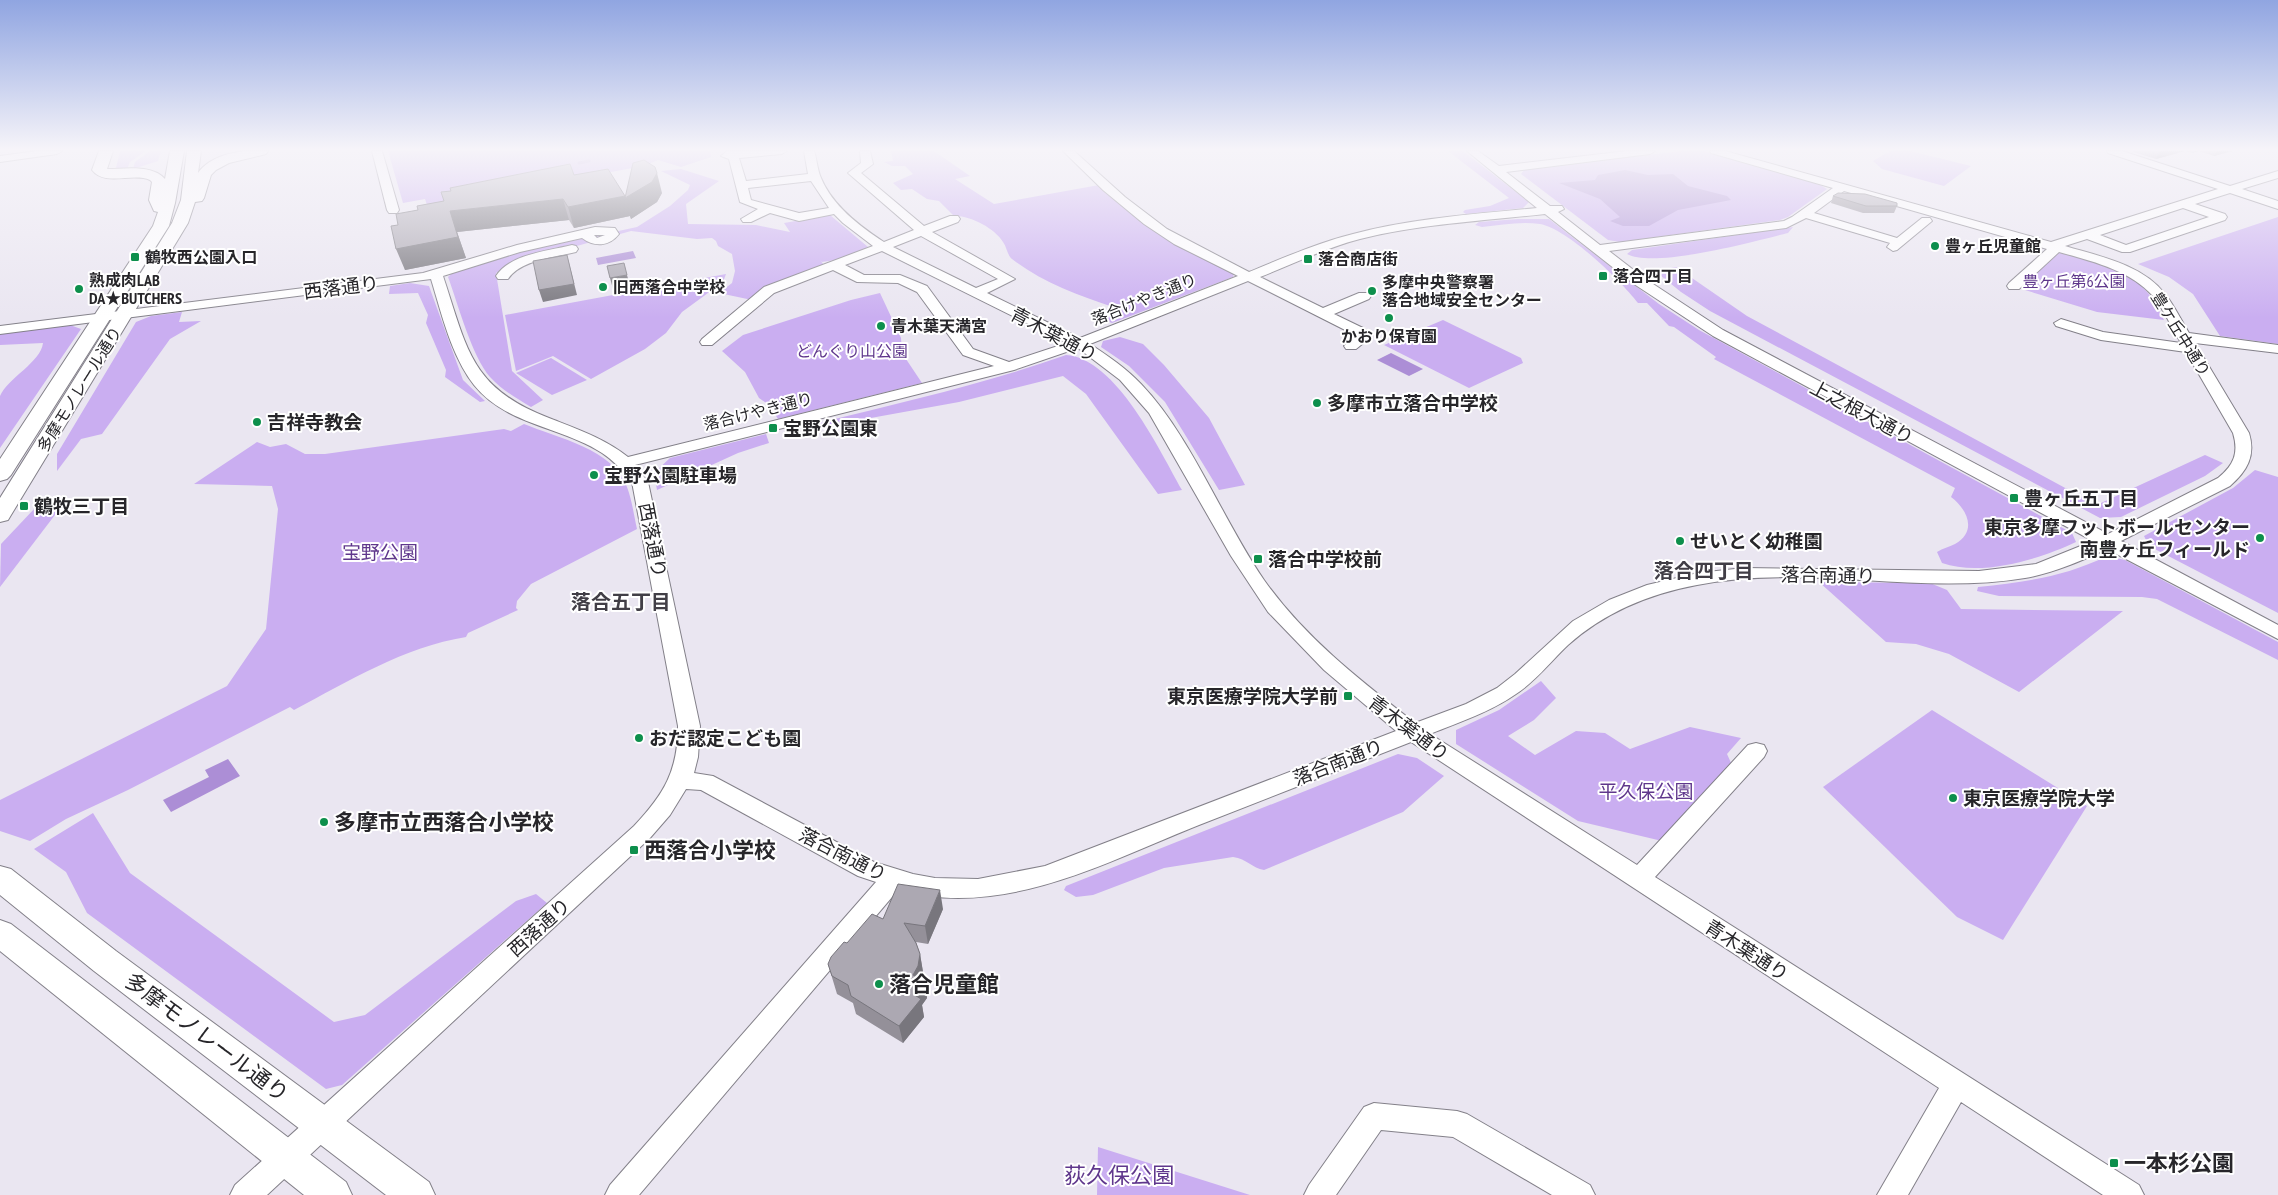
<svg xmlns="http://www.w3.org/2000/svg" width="2278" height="1195" viewBox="0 0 2278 1195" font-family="'PT Sans Narrow','Noto Sans JP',sans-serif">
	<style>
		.green { fill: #caaef1 }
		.water { fill: #ac8ed6 }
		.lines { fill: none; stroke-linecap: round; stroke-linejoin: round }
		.stream { stroke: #ac8ed6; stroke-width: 3 }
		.minor-casing { stroke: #838089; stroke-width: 2 }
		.major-casing { stroke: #838089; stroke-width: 2 }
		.minor { fill: #fff; fill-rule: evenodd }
		.major { fill: #fff; fill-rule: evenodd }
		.wall { fill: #949099 }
		.shaded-wall { fill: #78767d }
		.building { fill: #aca8b2; stroke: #78767d }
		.poi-dot { fill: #0d8f4c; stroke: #fff; stroke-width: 2 }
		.labels { text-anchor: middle; stroke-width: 4; stroke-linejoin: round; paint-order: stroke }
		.far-poi-label { font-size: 16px; font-weight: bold; fill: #27262a; stroke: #fff; text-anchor: start }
		.far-park-label { font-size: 16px; fill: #5f378c; stroke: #fff }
		.far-street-label { font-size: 16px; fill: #27262a; stroke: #fff }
		.street-label { font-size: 19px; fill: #27262a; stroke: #fff }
		.poi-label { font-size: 19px; font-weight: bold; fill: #27262a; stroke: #fff; text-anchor: start }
		.park-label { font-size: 19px; fill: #5f378c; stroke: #fff }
		.neighbourhood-label { font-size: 20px; font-weight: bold; fill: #413e46; stroke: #fff }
		.near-poi-label { font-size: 22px; font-weight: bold; fill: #27262a; stroke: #fff; text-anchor: start }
		.near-street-label { font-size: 22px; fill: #27262a; stroke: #fff }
		.near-park-label { font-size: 22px; fill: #5f378c; stroke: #fff }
	</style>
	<rect width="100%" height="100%" fill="#eae6f1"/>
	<g class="green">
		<path d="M 120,151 L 146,151 L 130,162 L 127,169 L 116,168 Z"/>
		<path d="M 150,151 L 161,151 L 158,161 L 133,169 L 135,162 Z"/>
		<path d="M 388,151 L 710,151 L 711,157 L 681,167 L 658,160 L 644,166 L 427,205 L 425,199 L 403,203 Z"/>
		<path d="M 891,151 L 934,151 L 970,176 L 955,179 L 994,204 L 1099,185 L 1234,273 L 1233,277 L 1112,323 L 1093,316 L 1113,307 C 1079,296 1040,281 1012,259 C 1007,255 1007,247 1003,242 C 995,228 969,215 954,216 L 939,201 L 927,199 L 912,189 L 901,190 L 893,183 L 913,174 L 905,166 L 892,166 L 884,162 L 893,161 Z"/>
		<path d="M 1448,151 L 1463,151 L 1529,202 L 1523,208 L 1466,214 L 1463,212 L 1465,210 L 1490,206 L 1509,198 Z"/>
		<path d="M 1681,151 L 1704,151 L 1817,183 L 1827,189 L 1788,217 L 1780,220 L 1620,242 L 1608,240 L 1521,174 L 1524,170 Z"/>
		<path d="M 1890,151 L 1910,151 L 1971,166 L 1944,186 L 1882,169 L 1873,161 Z"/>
		<path d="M 681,169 L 719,181 L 686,204 L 688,224 L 756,225 L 790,232 L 784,223 L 830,215 L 868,247 L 842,259 L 822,262 L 820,260 L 825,266 L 752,300 L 719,293 L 732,283 L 735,271 L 732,254 L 718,246 L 716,241 L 712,238 L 697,239 L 631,231 L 508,265 L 496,273 L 512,371 L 543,400 L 531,407 C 516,398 502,390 490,377 C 472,357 458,304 448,277 L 453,272 L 497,257 L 637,227 L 670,206 L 688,190 L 690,185 L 661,171 Z"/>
		<path d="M 2278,217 L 2278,344 L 2220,336 L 2193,294 L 2169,277 L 2138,264 Z"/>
		<path d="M 1518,219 L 1549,219 L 1659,304 L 1699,330 L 2072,533 L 2076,542 C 2040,559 1982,577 1942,563 L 1937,552 C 1943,548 1949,547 1955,544 C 1978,531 1967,509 1951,497 L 1955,488 L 1714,359 L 1716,357 L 1674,327 L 1669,326 L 1647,303 L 1638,303 C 1620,280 1568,229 1540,224 C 1521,221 1501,225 1482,227 L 1475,225 L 1479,222 Z"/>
		<path d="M 1793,227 L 1788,233 C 1756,241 1654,269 1627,254 L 1632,250 Z"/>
		<path d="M 2059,252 C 2088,260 2128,268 2148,293 C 2154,301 2159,311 2164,320 L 2097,312 L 2025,290 L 2022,287 Z"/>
		<path d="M 1676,267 L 1747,316 L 2093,503 L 2101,503 L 2205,455 L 2223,463 L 2205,476 L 2121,517 L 2100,518 L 1710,311 L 1681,292 L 1655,271 Z"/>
		<path d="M 726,274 L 723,282 L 682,312 L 666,333 L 645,349 L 591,379 L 553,356 L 516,371 L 505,315 Z"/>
		<path d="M 410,283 L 429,286 L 463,380 L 485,401 L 480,402 L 445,377 L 446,370 L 426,323 L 428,315 L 418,293 L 389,294 L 390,286 Z"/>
		<path d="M 880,293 L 901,338 L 902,353 L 922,383 L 778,419 L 769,405 L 759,398 L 745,372 L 722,351 L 743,335 L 851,300 Z"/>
		<path d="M 182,312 L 179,322 L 201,321 L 170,339 L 102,434 L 81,439 L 57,471 L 57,454 L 136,322 L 151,316 Z"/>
		<path d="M 1443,320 L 1521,358 L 1523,363 L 1469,388 L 1384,345 Z"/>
		<path d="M 70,325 L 81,329 L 0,448 L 0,396 C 8,378 41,362 43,343 L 0,345 L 0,334 Z"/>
		<path d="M 1120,337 L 1143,344 L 1164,365 L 1209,418 L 1245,485 L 1219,490 L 1165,402 L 1129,366 L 1101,347 L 1103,341 Z"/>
		<path d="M 1066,355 C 1116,358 1160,451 1182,490 L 1158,494 L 1086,394 L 1063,376 L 959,402 L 821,427 L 819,423 C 902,402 985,384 1066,355 Z"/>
		<path d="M 551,358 L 587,380 L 552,395 L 516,373 Z"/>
		<path d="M 524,424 C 558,438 613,449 627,487 C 632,500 634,516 637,529 L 531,584 L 517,601 L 516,608 L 518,610 L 468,633 L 466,637 C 404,647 349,681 294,710 L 290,707 L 128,790 L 66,819 L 30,841 L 0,831 L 0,800 L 227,686 L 266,629 L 278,509 L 272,486 L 194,484 L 257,442 L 270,447 L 286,444 L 305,454 L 325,454 L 504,429 L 511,431 Z"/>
		<path d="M 766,434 L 769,443 L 738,453 L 657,490 L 654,473 L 670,458 Z"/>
		<path d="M 2255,470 L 2278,477 L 2278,613 L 2149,546 L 2144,536 L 2233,488 Z"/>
		<path d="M 61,507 L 0,587 L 1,544 L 35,508 Z"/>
		<path d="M 2107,556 L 2125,560 L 2278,642 L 2278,660 L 2157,599 L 2142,597 L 1999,596 L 1977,591 L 1978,587 C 2025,582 2064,577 2107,556 Z"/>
		<path d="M 1819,582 L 1930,583 L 1947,590 L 1961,609 L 2123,611 L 2019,692 L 1949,654 L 1916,644 L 1886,642 Z"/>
		<path d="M 1541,681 L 1556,698 L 1534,720 L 1508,736 L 1535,755 L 1576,731 L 1605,733 L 1630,749 L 1690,727 L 1741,738 L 1727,754 L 1732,765 L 1662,841 L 1578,821 L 1456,744 L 1456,730 L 1499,710 Z"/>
		<path d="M 1932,710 L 2087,806 L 2003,940 L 1957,917 L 1823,787 Z"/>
		<path d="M 1398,754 L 1417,758 L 1444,776 L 1403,812 L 1264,870 C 1252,868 1247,859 1233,857 L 1164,868 L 1093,895 L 1076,897 L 1064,890 L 1066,886 Z"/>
		<path d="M 93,813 L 130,873 L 334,1022 L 365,1015 L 516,901 L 536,894 L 547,903 L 342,1085 L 326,1089 L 87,913 L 66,872 L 34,849 Z"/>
		<path d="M 1098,1147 L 1250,1195 L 1097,1195 Z"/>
	</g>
	<g class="water">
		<path d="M 1625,170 L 1648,175 L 1673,174 L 1688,186 L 1727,196 L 1731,200 L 1678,210 L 1649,226 L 1623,226 L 1610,221 L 1620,217 L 1600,199 L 1559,183 L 1595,180 L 1598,175 Z"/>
		<path d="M 633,251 L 636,258 L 598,265 L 596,258 Z"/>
		<path d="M 1391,353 L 1423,369 L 1409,376 L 1377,360 Z"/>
		<path d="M 228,759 L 240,776 L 171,812 L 163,800 L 209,777 L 205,770 Z"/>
	</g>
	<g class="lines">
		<path class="stream" d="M 579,163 L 589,161"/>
		<g class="minor-casing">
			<g id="minor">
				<path d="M 37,151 L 62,151 L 57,154 L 0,162 L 0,156 Z"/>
				<path d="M 372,151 L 382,151 L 399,210 L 397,213 L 389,213 L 387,210 Z"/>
				<path d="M 727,151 L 787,151 L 782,154 L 739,158 L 746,181 L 808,174 L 804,151 L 814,151 C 817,159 817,169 821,178 C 832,205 859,226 884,242 L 914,230 L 848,173 L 861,163 L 860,151 L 870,151 L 873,164 L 861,173 L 924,226 L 950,216 L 958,216 L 960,219 L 958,222 L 932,232 L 1015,279 L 987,293 L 1080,338 L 1238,276 L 1174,244 L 1144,224 L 1103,190 L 1063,151 L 1074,151 L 1125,197 L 1167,229 L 1249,272 C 1283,258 1317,243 1353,234 C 1413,218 1476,214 1537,208 L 1467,151 L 1478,151 L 1499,166 L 1627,151 L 1655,151 L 1650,154 L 1506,172 L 1550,206 L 1562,206 L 1564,209 L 1558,212 L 1600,245 L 1784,221 L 1792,217 L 1833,188 L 1711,153 L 1710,151 L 1725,151 L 2051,242 L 2218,189 L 2108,153 L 2107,151 L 2122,151 L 2230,186 L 2278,171 L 2278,178 L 2242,189 L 2278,201 L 2278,209 L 2230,193 L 2195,204 L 2225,214 L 2227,217 L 2225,220 L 2130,252 L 2122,252 L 2087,239 L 2065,246 C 2098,256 2142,264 2165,294 C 2174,305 2181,320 2189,333 L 2278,345 L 2278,353 L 2195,343 L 2249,433 C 2256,456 2247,471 2230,486 L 2121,541 L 2278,625 L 2278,639 L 2107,549 C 2081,561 2054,573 2025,578 C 1916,596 1805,563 1697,585 C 1649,594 1605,612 1568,645 C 1551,661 1536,681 1516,694 C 1490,712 1460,722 1430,734 L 1637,865 L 1748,745 L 1756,743 L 1764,745 L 1767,751 L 1764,757 L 1655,877 L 2139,1185 L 2144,1195 L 2103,1195 L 1961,1102 L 1908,1195 L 1877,1195 L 1939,1088 L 1411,742 C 1340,770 1270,797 1199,825 C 1104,863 1003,919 898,890 L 639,1195 L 605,1195 L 610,1185 L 876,882 L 858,876 L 701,790 L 686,789 L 670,815 L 650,838 L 267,1195 L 230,1195 L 235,1185 L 634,826 C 664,794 678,771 678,726 L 632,482 C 623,471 614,461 602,453 C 562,427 506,425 474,385 C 451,355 442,315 431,279 L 0,334 L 0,326 L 423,273 L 517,245 L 595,227 L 615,228 L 619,234 C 609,247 594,247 582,238 L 520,252 L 443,276 C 467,348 470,388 549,418 C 577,429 604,438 628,457 L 994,366 L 963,355 L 917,292 L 898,283 L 857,282 L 833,270 L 774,293 L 712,345 L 702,345 L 700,342 L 702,339 L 764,287 L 873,246 L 843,223 L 834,214 L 799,221 L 770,213 L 751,222 L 743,222 L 741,219 L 758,209 L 740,202 L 729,159 L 721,156 ZM 811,181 L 829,208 L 799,213 L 751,200 L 748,188 ZM 1844,191 L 2047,249 L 2009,283 L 2007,286 L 2009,289 L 2019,289 L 2059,252 C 2091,261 2130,270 2153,296 C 2164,310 2172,328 2181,343 L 2103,332 L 2061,319 L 2054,323 L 2056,326 L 2101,340 L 2186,352 L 2233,433 C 2239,453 2234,465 2218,478 L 2108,534 L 1723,330 L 1644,278 L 1609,251 L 1786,228 L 1806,218 L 1890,243 L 1887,247 L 1893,251 L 1897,250 L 1932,221 L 1930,218 L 1922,218 L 1897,238 L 1814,213 ZM 2183,208 L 2209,217 L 2126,245 L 2100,235 ZM 1545,214 L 1634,284 L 1713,336 L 2093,541 L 2036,564 L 1979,571 L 1744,568 L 1698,573 L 1647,585 L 1609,600 L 1573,621 L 1515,674 L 1497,688 L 1466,704 L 1415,723 C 1361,681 1304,637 1264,580 C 1222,519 1191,436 1141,384 C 1126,368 1108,356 1090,344 L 1248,281 L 1355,335 L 1344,346 L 1346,349 L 1356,349 L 1371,337 L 1365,329 L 1334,314 L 1369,299 L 1371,296 L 1369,293 L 1359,293 L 1323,308 L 1260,277 C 1293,264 1325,248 1360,239 C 1420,224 1483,221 1545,214 ZM 594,235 L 605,235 L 597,238 ZM 921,236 L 998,279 L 976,288 L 893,247 ZM 882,251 L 1067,343 L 1009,362 L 973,349 L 927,286 L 900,275 L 864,275 L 845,265 ZM 1078,348 L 1120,380 L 1149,413 L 1231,556 L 1268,612 L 1324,670 L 1396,731 L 1045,866 L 978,879 L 935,878 L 913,874 L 874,862 L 713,776 L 694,773 L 698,757 L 700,726 L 648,482 L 635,465 L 1014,370 Z"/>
				<path d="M 572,245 L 576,246 L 578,249 L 576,252 C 556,257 520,260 508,279 L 498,279 L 496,276 C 510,254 548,251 572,245 Z"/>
				<path d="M 1374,1103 L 1457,1111 L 1467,1114 L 1590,1185 L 1595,1195 L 1552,1195 L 1453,1137 L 1381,1130 L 1336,1195 L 1304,1195 L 1309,1185 L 1364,1107 Z"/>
			</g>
		</g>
		<g class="major-casing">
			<g id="major">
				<path d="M 99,151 L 113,151 L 107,169 C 125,169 152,164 165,179 L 170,151 L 184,151 L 175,203 L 169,226 L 11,475 L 7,479 L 0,481 L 0,459 L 153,226 L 158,212 L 154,211 L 149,200 L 152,182 L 150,180 C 133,172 105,187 92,170 Z"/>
				<path d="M 187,151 L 201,151 L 198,173 C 212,153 246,149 268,151 L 266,154 L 229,163 L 216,170 L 211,175 L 204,198 L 202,201 L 195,202 L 188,223 L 11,515 L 8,520 L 0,522 L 0,498 L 172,223 L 181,200 Z"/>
				<path d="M 0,866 L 11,869 L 116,951 L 429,1182 L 435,1195 L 386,1195 L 94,971 L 0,895 Z"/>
				<path d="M 0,920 L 11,924 L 346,1182 L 352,1195 L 304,1195 L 0,951 Z"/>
			</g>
		</g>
		<use href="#minor" class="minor"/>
		<use href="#major" class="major"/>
	</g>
	<g class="wall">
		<path d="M 2134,151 L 2232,151 L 2214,156 L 2199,151 L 2192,153 L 2185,151 L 2156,159 L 2133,152 Z"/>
		<path d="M 662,193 L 657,202 L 631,219 L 630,216 L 574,228 L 569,220 L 457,232 L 466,258 L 405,270 L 398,225 L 418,210 L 444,201 L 625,197 Z"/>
		<path d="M 1833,196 L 1897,206 L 1894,213 L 1863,213 L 1831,203 Z"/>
		<path d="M 943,909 L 928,944 L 916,942 L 920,954 L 923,972 L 922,980 L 924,981 L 927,998 L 922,1005 L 924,1017 L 903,1043 L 856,1014 L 853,1003 L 837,994 L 828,964 L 847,943 L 883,919 Z"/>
	</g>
	<g class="shaded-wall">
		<path d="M 2160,151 L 2185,151 L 2156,159 Z"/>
		<path d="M 2194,151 L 2199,151 L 2192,153 Z"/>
		<path d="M 2217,151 L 2232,151 L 2214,156 Z"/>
		<path d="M 657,173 L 662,193 L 657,202 L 631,219 L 630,216 L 574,228 L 568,207 L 625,196 L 626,198 Z"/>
		<path d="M 563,199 L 569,220 L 457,232 L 466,258 L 405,270 L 396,249 L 450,211 Z"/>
		<path d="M 567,255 L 577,295 L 543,302 L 539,290 Z"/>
		<path d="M 627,275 L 630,286 L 613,289 L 610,278 Z"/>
		<path d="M 940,890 L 943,909 L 928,944 L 925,926 Z"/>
		<path d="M 920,954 L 923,972 L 922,983 L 924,981 L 927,998 L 922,1005 L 924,1017 L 903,1043 L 899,1026 L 913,994 L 913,975 Z"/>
	</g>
	<g class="building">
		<path d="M 644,160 L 655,167 L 657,173 L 652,182 L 625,198 L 633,163 Z"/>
		<path d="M 570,164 L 574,175 L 608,169 L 625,196 L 568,207 L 563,199 L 450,211 L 458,237 L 396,249 L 391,226 L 398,225 L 396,214 L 418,210 L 417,206 L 444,201 L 441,192 L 451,191 L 450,188 Z"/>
		<path d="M 1838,193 L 1865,194 L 1897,203 L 1897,206 L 1866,206 L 1833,196 Z"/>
		<path d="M 567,255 L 574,284 L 539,290 L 533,261 Z"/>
		<path d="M 624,263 L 627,275 L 610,278 L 607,266 Z"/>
		<path d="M 898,884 L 940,890 L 925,926 L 904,923 L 916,943 L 920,954 L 918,966 L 913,975 L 924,981 L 913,994 L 921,999 L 899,1026 L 851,996 L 848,985 L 832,976 L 828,964 L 831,957 L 844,942 L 847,943 L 872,914 L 883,919 Z"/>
	</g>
	<linearGradient id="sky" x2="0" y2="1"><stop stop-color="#90a5e1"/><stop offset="0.47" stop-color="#f6f4f9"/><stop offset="1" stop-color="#f6f4f9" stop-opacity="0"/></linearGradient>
	<rect width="2278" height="318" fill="url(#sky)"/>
	<g class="poi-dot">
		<circle cx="1935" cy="246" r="5"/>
		<rect x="130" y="252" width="10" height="10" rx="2.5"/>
		<rect x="1303" y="254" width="10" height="10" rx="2.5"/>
		<rect x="1598" y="271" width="10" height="10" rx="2.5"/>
		<circle cx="603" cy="287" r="5"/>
		<circle cx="79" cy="289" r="5"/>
		<circle cx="1372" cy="291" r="5"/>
		<circle cx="1389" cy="318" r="5"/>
		<circle cx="881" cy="326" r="5"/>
		<circle cx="1317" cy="403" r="5"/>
		<circle cx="257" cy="422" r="5"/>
		<rect x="768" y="423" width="10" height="10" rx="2.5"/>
		<circle cx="594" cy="475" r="5"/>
		<rect x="2009" y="493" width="10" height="10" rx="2.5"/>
		<rect x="19" y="501" width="10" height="10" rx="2.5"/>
		<circle cx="2260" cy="538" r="5"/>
		<circle cx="1680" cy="541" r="5"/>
		<rect x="1253" y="554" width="10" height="10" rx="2.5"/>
		<rect x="1343" y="691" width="10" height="10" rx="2.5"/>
		<circle cx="639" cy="738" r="5"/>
		<circle cx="1953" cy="798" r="5"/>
		<circle cx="324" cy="822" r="5"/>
		<rect x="629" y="845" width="10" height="10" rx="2.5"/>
		<circle cx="879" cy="984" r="5"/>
		<rect x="2109" y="1158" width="10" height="10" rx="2.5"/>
	</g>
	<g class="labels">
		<g class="far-poi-label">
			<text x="1945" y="252">豊ヶ丘児童館</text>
			<text x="145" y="263">鶴牧西公園入口</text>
			<text x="1318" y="265">落合商店街</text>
			<text x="1613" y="282">落合四丁目</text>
			<text x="89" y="286">熟成肉LAB<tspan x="89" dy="18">DA★BUTCHERS</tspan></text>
			<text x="1382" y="288">多摩中央警察署<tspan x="1382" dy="18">落合地域安全センター</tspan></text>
			<text x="613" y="293">旧西落合中学校</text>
			<text x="891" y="332">青木葉天満宮</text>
			<text x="1389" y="342" text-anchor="middle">かおり保育園</text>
		</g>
		<g class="far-park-label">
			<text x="2074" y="287">豊ヶ丘第6公園</text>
			<text x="852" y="357">どんぐり山公園</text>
		</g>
		<g class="far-street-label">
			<text transform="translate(1144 299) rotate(-22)" y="6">落合けやき通り</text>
			<text transform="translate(2181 334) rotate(58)" y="6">豊ケ丘中通り</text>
			<text transform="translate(79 389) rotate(-58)" y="6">多摩モノレール通り</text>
			<text transform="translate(758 411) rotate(-14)" y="6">落合けやき通り</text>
		</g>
		<g class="street-label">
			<text transform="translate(341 287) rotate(-7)" y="7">西落通り</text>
			<text transform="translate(1054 334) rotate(28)" y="7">青木葉通り</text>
			<text transform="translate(1862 412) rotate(28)" y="7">上之根大通り</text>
			<text transform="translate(653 540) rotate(79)" y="7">西落通り</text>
			<text transform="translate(1828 575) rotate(1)" y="7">落合南通り</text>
			<text transform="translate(1409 728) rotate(37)" y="7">青木葉通り</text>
			<text transform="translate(1338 762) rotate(-21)" y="7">落合南通り</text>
			<text transform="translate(843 854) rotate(27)" y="7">落合南通り</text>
			<text transform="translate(539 927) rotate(-42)" y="7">西落通り</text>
			<text transform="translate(1747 950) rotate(33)" y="7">青木葉通り</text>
		</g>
		<g class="poi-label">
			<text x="1327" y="410">多摩市立落合中学校</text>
			<text x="267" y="429">吉祥寺教会</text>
			<text x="783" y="435">宝野公園東</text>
			<text x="604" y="482">宝野公園駐車場</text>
			<text x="2024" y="505">豊ヶ丘五丁目</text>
			<text x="34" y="513">鶴牧三丁目</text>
			<text x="2250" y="534" text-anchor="end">東京多摩フットボールセンター<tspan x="2250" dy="22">南豊ヶ丘フィールド</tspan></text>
			<text x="1690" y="548">せいとく幼稚園</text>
			<text x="1268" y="566">落合中学校前</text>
			<text x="1338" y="703" text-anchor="end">東京医療学院大学前</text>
			<text x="649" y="745">おだ認定こども園</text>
			<text x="1963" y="805">東京医療学院大学</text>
		</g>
		<g class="park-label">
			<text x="380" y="559">宝野公園</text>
			<text x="1646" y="798">平久保公園</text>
		</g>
		<g class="neighbourhood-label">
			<text x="1704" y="578">落合四丁目</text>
			<text x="621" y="609">落合五丁目</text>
		</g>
		<g class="near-poi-label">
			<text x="334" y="830">多摩市立西落合小学校</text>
			<text x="644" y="858">西落合小学校</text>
			<text x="889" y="992">落合児童館</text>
			<text x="2124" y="1171">一本杉公園</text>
		</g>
		<g class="near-street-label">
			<text transform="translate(207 1037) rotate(37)" y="8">多摩モノレール通り</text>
		</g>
		<g class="near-park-label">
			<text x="1119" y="1183">荻久保公園</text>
		</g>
	</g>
</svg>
